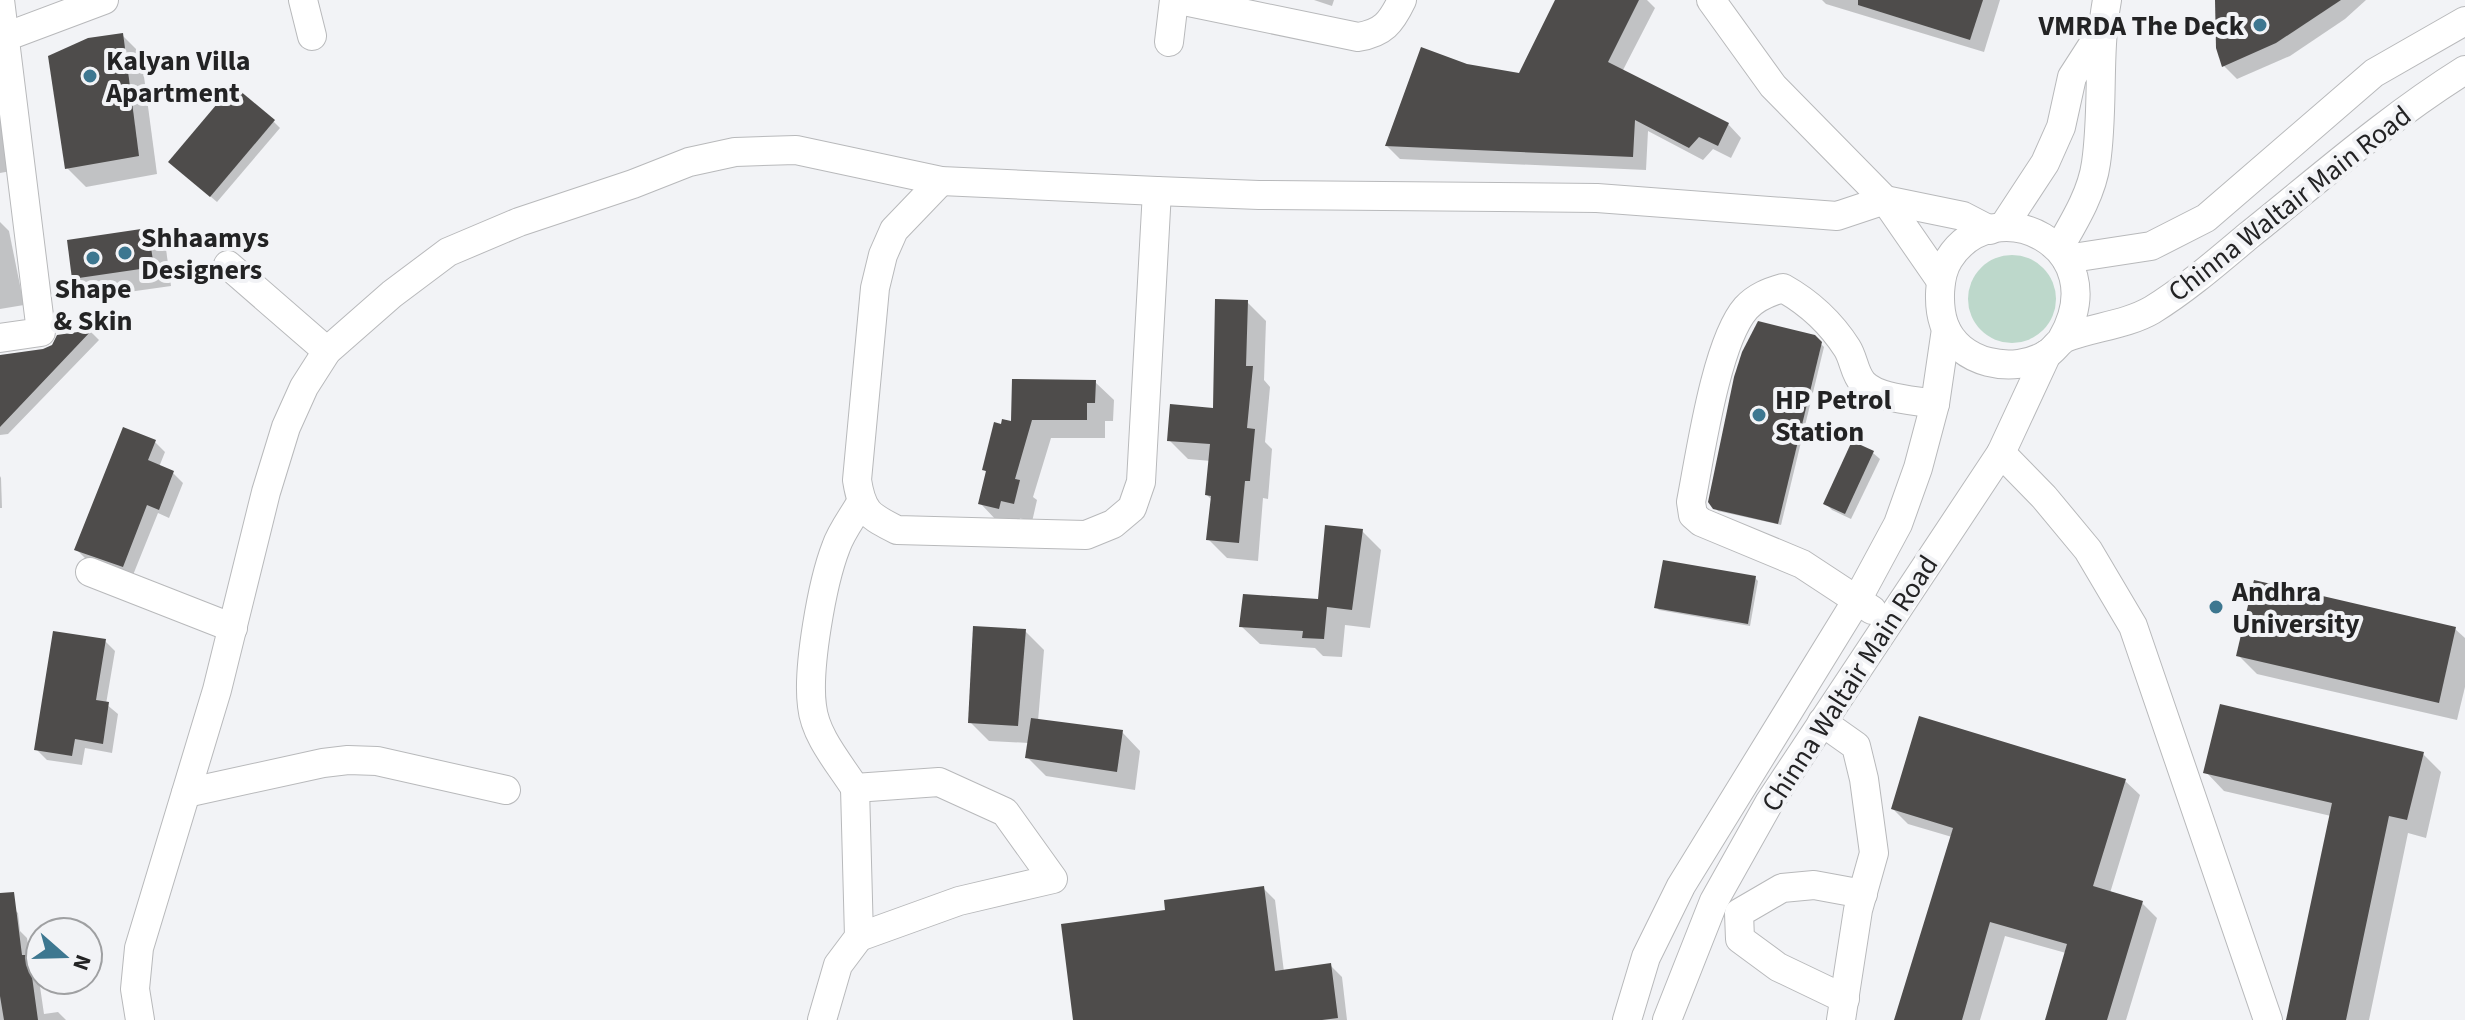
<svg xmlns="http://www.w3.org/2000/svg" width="2465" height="1020" viewBox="0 0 2465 1020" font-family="'Source Sans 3',sans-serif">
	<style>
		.green { fill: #bdd8cb }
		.shadow { fill: #0003 }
		.building { fill: #4e4c4b }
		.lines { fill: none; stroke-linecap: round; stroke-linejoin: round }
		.minor-casing { stroke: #b8b9bb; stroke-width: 30 }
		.minor { stroke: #fff; stroke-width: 28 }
		.poi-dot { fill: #3d7790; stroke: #f2f3f6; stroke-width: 3 }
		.labels { text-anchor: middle; stroke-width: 8; stroke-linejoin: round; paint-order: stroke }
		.poi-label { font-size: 28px; font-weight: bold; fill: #232324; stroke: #f2f3f6; text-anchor: start }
		.street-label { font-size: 28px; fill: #232324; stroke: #f2f3f6 }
	</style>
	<rect width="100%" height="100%" fill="#f2f3f6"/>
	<circle class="green" cx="2012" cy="299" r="44"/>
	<g class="shadow">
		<path d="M 1314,0 L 1334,0 L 1332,6 Z"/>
		<path d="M 1557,0 L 1647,0 L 1655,8 L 1622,72 L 1728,124 L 1741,138 L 1731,158 L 1713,149 L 1703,160 L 1648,131 L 1646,170 L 1400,159 L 1387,146 L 1466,66 L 1520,75 Z"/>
		<path d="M 1822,0 L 2000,0 L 1984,52 L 1826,4 Z"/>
		<path d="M 2217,0 L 2366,0 L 2345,19 L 2290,56 L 2237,79 L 2224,66 Z"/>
		<path d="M 122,35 L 141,54 L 157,174 L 86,187 L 67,168 Z"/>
		<path d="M 0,88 L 11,171 L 0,173 Z"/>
		<path d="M 273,121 L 280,128 L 217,202 L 177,168 Z"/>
		<path d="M 0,222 L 9,231 L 24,305 L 0,309 Z"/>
		<path d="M 147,230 L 166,249 L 171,286 L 93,297 L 74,278 Z"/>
		<path d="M 1247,302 L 1266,321 L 1264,380 L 1270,387 L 1265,442 L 1272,449 L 1268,499 L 1263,498 L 1258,561 L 1227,558 L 1208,539 L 1212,500 L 1207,495 L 1211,461 L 1188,459 L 1169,440 L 1215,410 Z"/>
		<path d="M 91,332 L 99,340 L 8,434 L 0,435 L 0,357 L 44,351 L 53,346 L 58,337 Z"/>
		<path d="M 1814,337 L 1824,347 L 1781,525 L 1718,511 L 1714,507 Z"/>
		<path d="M 1095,382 L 1114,400 L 1113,421 L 1105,421 L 1105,438 L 1051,438 L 1033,497 L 1037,500 L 1032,522 L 1020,518 L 1017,527 L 998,522 L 980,503 L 987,473 L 984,469 L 1013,424 Z"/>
		<path d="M 155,442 L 165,452 L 159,467 L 173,473 L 183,483 L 169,518 L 158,513 L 133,575 L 86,559 L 76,549 Z"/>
		<path d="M 1873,453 L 1880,459 L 1851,519 L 1832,510 L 1825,503 Z"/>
		<path d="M 0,476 L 1,478 L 2,508 L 0,508 Z"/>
		<path d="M 1362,531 L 1381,550 L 1370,628 L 1345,625 L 1342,657 L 1323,656 L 1315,648 L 1260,644 L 1241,626 L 1320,601 Z"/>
		<path d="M 1755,578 L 1758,581 L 1750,626 L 1659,610 L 1656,607 Z"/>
		<path d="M 2455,629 L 2465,638 L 2465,687 L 2457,720 L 2257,674 L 2238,655 Z"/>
		<path d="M 1025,631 L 1044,650 L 1038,721 L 1122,732 L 1140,751 L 1135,790 L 1046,776 L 1027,757 L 1029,743 L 989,741 L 970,722 Z"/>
		<path d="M 105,641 L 115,651 L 106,704 L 118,714 L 112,753 L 85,748 L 82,765 L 47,760 L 37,750 Z"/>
		<path d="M 2423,754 L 2441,772 L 2426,838 L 2408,833 L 2369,1020 L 2288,1020 L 2331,816 L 2224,791 L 2206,772 Z"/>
		<path d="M 2124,780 L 2140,795 L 2110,893 L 2142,903 L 2157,918 L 2126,1020 L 2047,1020 L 2066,953 L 2005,936 L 1980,1020 L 1896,1020 L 1952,837 L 1908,824 L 1893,809 Z"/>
		<path d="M 1263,888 L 1275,900 L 1284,972 L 1330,965 L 1342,977 L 1347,1020 L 1075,1020 L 1167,911 Z"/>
		<path d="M 8,904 L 18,913 L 20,931 L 27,938 L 30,958 L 37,966 L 44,1014 L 58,1012 L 66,1020 L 0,1020 L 0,905 Z"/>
	</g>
	<g class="building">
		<path d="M 1555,0 L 1639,0 L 1608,62 L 1729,123 L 1718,146 L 1699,137 L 1689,148 L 1635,120 L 1633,157 L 1385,146 L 1421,47 L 1467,64 L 1519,73 Z"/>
		<path d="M 1858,0 L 1983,0 L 1970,40 L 1858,5 Z"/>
		<path d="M 2215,0 L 2341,0 L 2276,43 L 2222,67 L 2216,48 Z"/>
		<path d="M 123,33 L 139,156 L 65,169 L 48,56 L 88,38 Z"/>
		<path d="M 233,85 L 275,120 L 210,197 L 168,162 Z"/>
		<path d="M 148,228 L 154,267 L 72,279 L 67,240 Z"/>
		<path d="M 1215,299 L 1248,300 L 1246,366 L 1253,366 L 1247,428 L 1255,429 L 1250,481 L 1245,481 L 1239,543 L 1206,540 L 1211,496 L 1205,495 L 1210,444 L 1167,441 L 1170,404 L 1213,408 Z"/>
		<path d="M 1758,321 L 1815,335 L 1822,342 L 1778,524 L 1713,509 L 1708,502 L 1734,377 L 1742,352 Z"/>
		<path d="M 92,330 L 0,427 L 0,355 L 43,349 L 52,345 L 57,335 Z"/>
		<path d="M 1012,379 L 1096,380 L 1095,403 L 1087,403 L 1087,420 L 1032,420 L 1015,479 L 1020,480 L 1014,504 L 1001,501 L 999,509 L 978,504 L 986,471 L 982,470 L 994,422 L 1001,424 L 1002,419 L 1011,421 Z"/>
		<path d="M 123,427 L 156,440 L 148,460 L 174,471 L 159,510 L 147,505 L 123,567 L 74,550 Z"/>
		<path d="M 1852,441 L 1874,451 L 1845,514 L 1823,504 Z"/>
		<path d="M 1325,525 L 1363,529 L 1352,610 L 1327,607 L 1324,639 L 1302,638 L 1303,631 L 1239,627 L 1243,594 L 1318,599 Z"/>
		<path d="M 1663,560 L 1756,576 L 1748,624 L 1654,608 Z"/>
		<path d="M 2254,580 L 2456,627 L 2439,703 L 2236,656 Z"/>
		<path d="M 973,626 L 1026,629 L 1018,726 L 968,723 Z"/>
		<path d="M 53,631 L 106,639 L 96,700 L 109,702 L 103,744 L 75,739 L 72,756 L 34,750 Z"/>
		<path d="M 2220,704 L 2424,752 L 2407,820 L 2389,816 L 2346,1020 L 2286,1020 L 2332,803 L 2203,773 Z"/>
		<path d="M 1919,716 L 2126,779 L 2093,886 L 2143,901 L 2107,1020 L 2045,1020 L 2067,944 L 1990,922 L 1962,1020 L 1894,1020 L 1953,828 L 1891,809 Z"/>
		<path d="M 1031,718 L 1123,730 L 1117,772 L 1025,758 Z"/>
		<path d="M 1264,886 L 1275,971 L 1331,963 L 1338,1018 L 1322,1020 L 1073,1020 L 1061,924 L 1165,910 L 1164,900 Z"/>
		<path d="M 14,892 L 22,955 L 29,955 L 38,1020 L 4,1020 L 0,996 L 0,893 Z"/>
	</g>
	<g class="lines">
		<g class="minor-casing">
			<g id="minor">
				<path d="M 303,0 L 312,36"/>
				<path d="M 1179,0 L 1358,37 C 1383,33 1391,23 1402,0"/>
				<path d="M 1711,0 L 1773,86 L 1885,200 L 1941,281"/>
				<path d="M 0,39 L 104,0"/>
				<path d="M 1169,42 L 1174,0"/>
				<path d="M 941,181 L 894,230 L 883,255 L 875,288 L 857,480 C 862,512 869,516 897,530 L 1086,535 L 1113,524 L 1132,508 L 1141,482 L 1157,191"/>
				<path d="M 2003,227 L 2045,163 L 2061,127 L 2072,77 L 2101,32"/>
				<path d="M 2059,248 C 2074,222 2092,193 2096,163 C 2104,109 2097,54 2107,0"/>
				<path d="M 2066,259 L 2151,246 L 2206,218 L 2374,73 L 2465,21"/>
				<path d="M 228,265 L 327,351"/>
				<path d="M 0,338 L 41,332 L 0,0"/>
				<path d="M 2062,339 C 2116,245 1994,188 1949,259 C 1938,276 1938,306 1944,324 C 1958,364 2014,375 2047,354 C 2054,350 2058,342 2065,338 C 2093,327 2126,325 2152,310 C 2186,289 2217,262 2248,236 C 2318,180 2388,118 2465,70"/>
				<path d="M 2001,453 L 2044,497 L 2088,550 L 2133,626 L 2268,1020"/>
				<path d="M 90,572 L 233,628"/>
				<path d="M 1872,610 L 1802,564 L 1701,522 L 1693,515 L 1691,502 C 1700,456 1716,342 1746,308 C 1756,297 1769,292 1783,288 C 1808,302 1831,323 1847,348 C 1854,359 1854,373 1863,383 C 1878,399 1914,400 1935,404"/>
				<path d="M 1822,722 L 1856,746 L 1864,779 L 1874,853 L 1858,910 L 1841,1020"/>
				<path d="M 186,793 L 323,763 L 348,760 L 377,761 L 506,790"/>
				<path d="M 859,937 L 959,901 L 1053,879 L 1005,812 L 939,782 L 855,788 C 839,763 815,736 812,706 C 807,669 822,583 836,547 C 841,532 852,518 860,504"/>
				<path d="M 1845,999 L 1778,967 L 1740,939 L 1739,913 L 1782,888 L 1814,885 L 1863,894"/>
				<path d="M 140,1020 L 135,989 L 139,948 L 217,690 L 266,492 L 286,427 L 304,387 L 327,351 L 392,294 L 448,252 L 519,222 L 633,184 L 689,162 L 735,152 L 796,150 L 941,181 L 1157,191 L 1259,195 L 1597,198 L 1837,216 L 1885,200 L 1963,216 L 1990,230"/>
				<path d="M 822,1020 L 838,965 L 859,937 L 855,788"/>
				<path d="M 1627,1020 L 1646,957 L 1681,886 L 1857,600 L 1898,524 L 1918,468 L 1935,404 L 1946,329"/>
				<path d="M 1667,1020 L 1714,901 L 1769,803 L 2001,453 L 2047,354"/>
			</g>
		</g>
		<use href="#minor" class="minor"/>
	</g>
	<g class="poi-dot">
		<circle cx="2260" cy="25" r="8"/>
		<circle cx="90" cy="76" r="8"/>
		<circle cx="125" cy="253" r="8"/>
		<circle cx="93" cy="258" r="8"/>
		<circle cx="1759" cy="415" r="8"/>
		<circle cx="2216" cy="607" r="8"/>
	</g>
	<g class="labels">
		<g class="poi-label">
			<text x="2244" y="35" text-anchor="end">VMRDA The Deck</text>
			<text x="106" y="70">Kalyan Villa<tspan x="106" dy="32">Apartment</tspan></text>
			<text x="141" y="247">Shhaamys<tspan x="141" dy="32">Designers</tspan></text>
			<text x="93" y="298" text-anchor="middle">Shape<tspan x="93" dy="32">&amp; Skin</tspan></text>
			<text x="1775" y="409">HP Petrol<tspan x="1775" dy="32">Station</tspan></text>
			<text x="2232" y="601">Andhra<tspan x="2232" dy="32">University</tspan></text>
		</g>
		<g class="street-label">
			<text transform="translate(2289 203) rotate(-38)" y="10">Chinna Waltair Main Road</text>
			<text transform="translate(1849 683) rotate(-57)" y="10">Chinna Waltair Main Road</text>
		</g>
	</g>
	<g transform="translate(64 956) rotate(110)"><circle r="38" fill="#f2f3f6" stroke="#9fa0a2" stroke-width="2"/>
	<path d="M0-6L14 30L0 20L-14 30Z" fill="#3d7790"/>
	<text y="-12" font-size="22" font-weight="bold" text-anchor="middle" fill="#232324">N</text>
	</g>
</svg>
